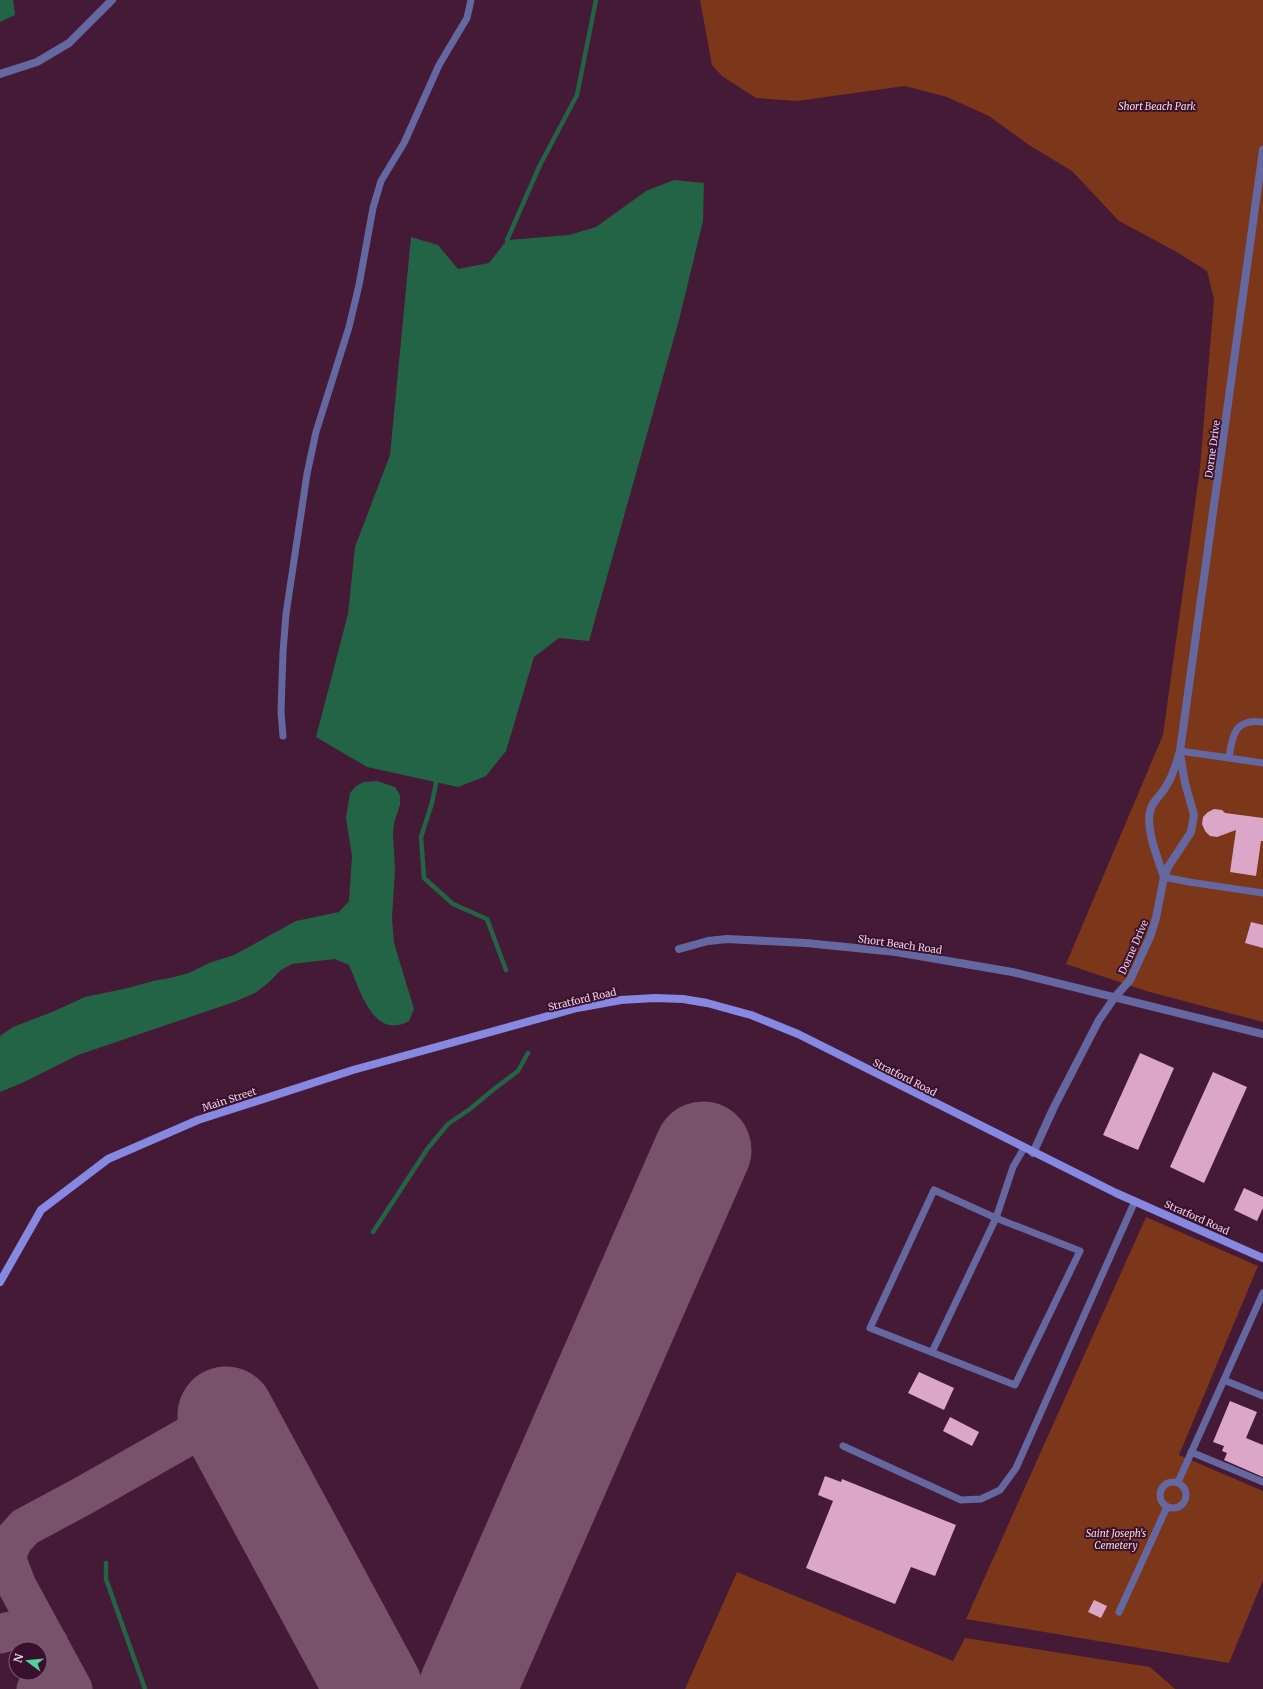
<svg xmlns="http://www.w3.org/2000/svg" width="1263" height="1689" viewBox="0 0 1263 1689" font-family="Merriweather,serif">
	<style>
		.green { fill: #7c361a }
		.water { fill: #236346 }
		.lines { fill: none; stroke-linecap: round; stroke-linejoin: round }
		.stream { stroke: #236346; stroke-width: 4.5 }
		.taxiway { stroke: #78526b; stroke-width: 39 }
		.runway { stroke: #78526b; stroke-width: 97 }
		.building { fill: #dba6c7 }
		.lane { stroke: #6568a0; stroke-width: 7 }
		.street { stroke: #6568a0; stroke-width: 8 }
		.secondary { stroke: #8688e2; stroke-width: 8 }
		.labels { text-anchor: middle; stroke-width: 4; stroke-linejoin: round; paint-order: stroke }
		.park-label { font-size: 10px; font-style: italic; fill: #f5dad0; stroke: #39102d }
		.street-label { font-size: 10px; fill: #edd1e2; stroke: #39102d }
	</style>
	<rect width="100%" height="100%" fill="#441a37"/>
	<g class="green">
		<path d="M 700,0 L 1263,0 L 1263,1022 L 1146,991 L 1066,964 L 1163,735 L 1200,468 L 1214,299 L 1207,271 L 1175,251 L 1119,221 L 1072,171 L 1029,145 L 989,116 L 947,97 L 905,86 L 797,101 L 756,98 L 722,76 L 712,65 Z"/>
		<path d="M 1146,1217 L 1258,1266 L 1179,1455 L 1263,1491 L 1263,1580 L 1229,1663 L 966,1619 Z"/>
		<path d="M 737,1572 L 953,1661 L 965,1638 L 1150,1667 L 1175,1689 L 685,1689 Z"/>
	</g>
	<g class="water">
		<path d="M 0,0 L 13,0 L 15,15 L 0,22 Z"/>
		<path d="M 674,180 L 704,183 L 703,221 L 679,320 L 589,641 L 559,638 L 534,657 L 506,751 L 486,776 L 458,787 L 367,767 L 316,737 L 348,614 L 355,547 L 390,455 L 411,237 L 438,245 L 458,269 L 489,263 L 507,240 L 569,235 L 596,227 L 646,191 Z"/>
		<path d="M 377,781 L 395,787 L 400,795 L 400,805 L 394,823 L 393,834 L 395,870 L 392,918 L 394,943 L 414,1009 L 409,1021 C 373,1041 360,989 349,965 L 335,959 L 292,964 L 281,970 L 268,983 L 255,993 L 234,1002 L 78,1055 L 22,1083 L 0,1092 L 0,1036 L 13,1027 L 52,1012 L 85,997 L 128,988 L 153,981 L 170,978 L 189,973 L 209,963 L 234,955 L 296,921 L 339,912 L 349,901 L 352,856 L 346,818 L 350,793 L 356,786 L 364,782 Z"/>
	</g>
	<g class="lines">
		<g class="stream">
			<path d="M 507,240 L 540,165 L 577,95 L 596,0"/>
			<path d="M 436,783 L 432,803 L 421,837 L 424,878 L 453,904 L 487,919 L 506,970"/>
			<path d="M 373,1232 L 428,1148 L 448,1124 L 470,1109 L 494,1089 L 518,1071 L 528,1053"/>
			<path d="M 106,1563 L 106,1579 L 145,1689"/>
		</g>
		<g class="taxiway">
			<path d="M 0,1634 C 20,1627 34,1631 49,1644 C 52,1663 50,1676 36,1689"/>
			<path d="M 73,1689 L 17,1586 L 7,1560 L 9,1549 L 14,1539 L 25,1527 L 81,1497 L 192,1434 L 208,1433 L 219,1436 L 245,1451"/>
		</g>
		<g class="runway">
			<path d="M 226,1415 L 374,1689"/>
			<path d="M 467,1689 L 703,1150"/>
		</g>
	</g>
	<g class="building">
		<path d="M 1214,809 L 1222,810 L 1225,813 L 1263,818 L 1263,841 L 1261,841 L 1256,876 L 1230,872 L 1236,830 L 1217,837 L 1210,836 L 1205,831 L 1202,824 L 1203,817 L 1208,812 Z"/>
		<path d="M 1251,922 L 1263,925 L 1263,948 L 1245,943 Z"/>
		<path d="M 1140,1053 L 1174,1068 L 1138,1150 L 1103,1135 Z"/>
		<path d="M 1213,1072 L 1247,1087 L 1204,1183 L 1170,1167 Z"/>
		<path d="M 1244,1188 L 1263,1197 L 1263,1208 L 1257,1221 L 1234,1210 Z"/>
		<path d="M 919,1372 L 954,1388 L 944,1410 L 908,1393 Z"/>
		<path d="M 1230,1401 L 1257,1412 L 1246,1438 L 1263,1445 L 1263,1477 L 1224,1460 L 1227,1453 L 1222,1451 L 1224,1446 L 1213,1442 Z"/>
		<path d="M 950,1417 L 979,1432 L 972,1446 L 943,1431 Z"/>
		<path d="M 825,1476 L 841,1482 L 842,1479 L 956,1525 L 935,1576 L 911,1567 L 895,1604 L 806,1568 L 833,1501 L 818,1495 Z"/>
		<path d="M 1094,1600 L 1107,1606 L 1101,1618 L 1088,1612 Z"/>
	</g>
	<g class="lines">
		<g class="lane">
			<path d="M 1263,722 C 1235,718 1232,735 1229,758 L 1263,763"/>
			<path d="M 283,736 L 281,712 L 283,652 L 286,614 L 307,474 L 316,432 L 349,327 L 359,285 L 373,208 L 381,181 L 404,143 L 439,65 L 467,18 L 471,0"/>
			<path d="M 1180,751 L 1229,758"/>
			<path d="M 1164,877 L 1189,882 L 1263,893"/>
			<path d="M 934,1190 L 996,1218 L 1080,1251 L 1015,1385 L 870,1328 Z"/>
			<path d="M 932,1352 L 996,1218 L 1013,1167 L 1024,1148"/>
			<path d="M 1224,1380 L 1263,1396"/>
			<path d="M 843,1446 L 961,1500 L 981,1499 L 1000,1490 L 1016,1468 L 1135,1201"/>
			<path d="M 1191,1452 L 1263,1482"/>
			<circle cx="1173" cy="1495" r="13"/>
			<path d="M 1178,1482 L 1263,1293"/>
			<path d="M 1119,1612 L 1167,1507"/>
		</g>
		<g class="street">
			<path d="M 0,74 L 37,62 L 69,43 L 112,0"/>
			<path d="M 1164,877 C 1158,859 1144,826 1151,808 C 1154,800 1161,795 1165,788 C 1173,777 1176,764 1180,751 L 1263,150"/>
			<path d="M 679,949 L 708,941 L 727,939 L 806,943 L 896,952 L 1012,972 L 1263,1034"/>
			<path d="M 1033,1153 L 1054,1107 L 1099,1020 L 1115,997 L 1130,980 L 1150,937 L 1156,918 L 1164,877 L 1168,867 L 1191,832 L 1194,815 L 1185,783 L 1180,754"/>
		</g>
		<path class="secondary" d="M 0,1282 L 41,1210 L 108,1159 L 198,1120 L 353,1070 L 577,1008 L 621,1000 L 655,998 L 683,999 L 707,1003 L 751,1015 L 798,1034 L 1116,1193 L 1263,1258"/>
	</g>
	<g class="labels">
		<g class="park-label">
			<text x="1157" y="110">Short Beach Park</text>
			<text x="1116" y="1537">Saint Joseph's<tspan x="1116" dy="12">Cemetery</tspan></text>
		</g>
		<g class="street-label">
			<text transform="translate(1212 449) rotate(-82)" y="4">Dorne Drive</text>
			<text transform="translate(900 944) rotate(8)" y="4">Short Beach Road</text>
			<text transform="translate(1133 947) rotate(-66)" y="4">Dorne Drive</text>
			<text transform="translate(582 999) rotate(-13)" y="4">Stratford Road</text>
			<text transform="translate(905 1077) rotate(27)" y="4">Stratford Road</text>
			<text transform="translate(229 1099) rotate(-18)" y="4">Main Street</text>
			<text transform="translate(1197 1217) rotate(24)" y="4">Stratford Road</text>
		</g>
	</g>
	<g transform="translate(28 1661) rotate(286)"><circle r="19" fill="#39102d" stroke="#815d75"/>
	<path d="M0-3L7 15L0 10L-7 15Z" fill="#4ed399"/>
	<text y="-6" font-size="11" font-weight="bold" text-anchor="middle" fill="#edd1e2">N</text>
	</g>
</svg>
